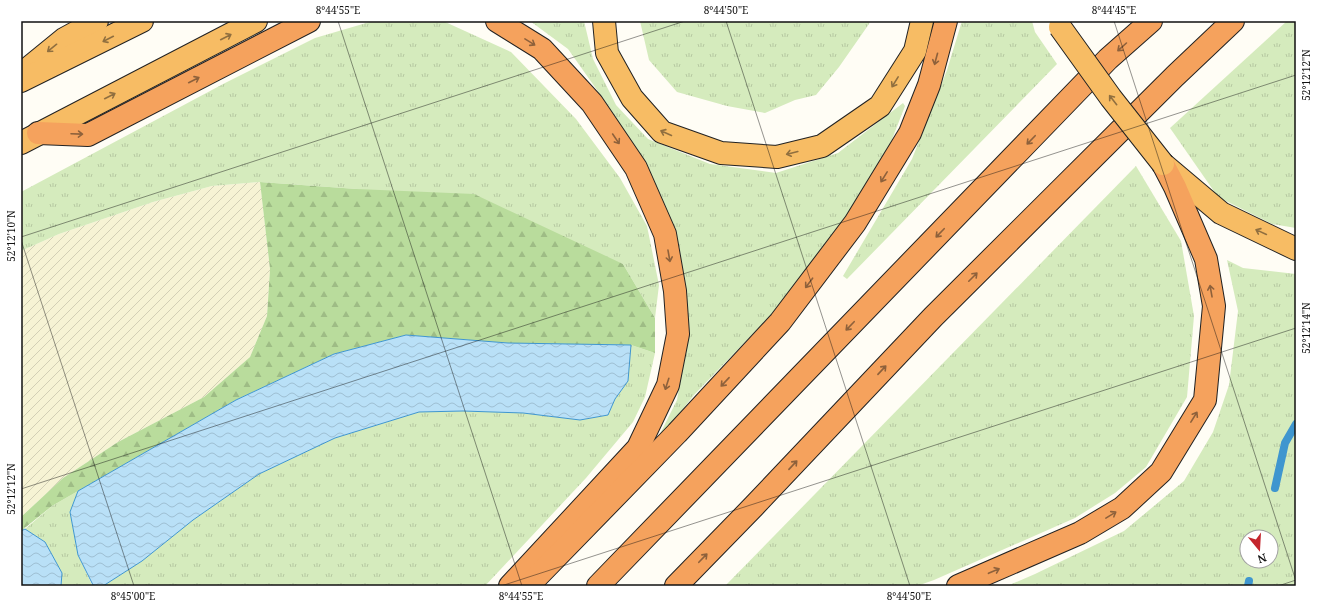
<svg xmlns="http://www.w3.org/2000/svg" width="1317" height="607" viewBox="0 0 1317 607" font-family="'Noto Serif',serif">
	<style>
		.farmland { fill: url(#farmland-furrows) }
		.grass { fill: url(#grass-tufts); fill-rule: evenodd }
		.forest { fill: url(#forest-firs) }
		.water { fill: url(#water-waves); stroke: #3f96cf }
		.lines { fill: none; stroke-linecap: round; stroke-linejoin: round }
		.stream { stroke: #3f96cf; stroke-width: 8 }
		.trunk-casing { stroke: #222; stroke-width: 24 }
		.motorway-casing { stroke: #222; stroke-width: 24 }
		.trunk { stroke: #f7bc64; stroke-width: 22 }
		.motorway { stroke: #f5a25d; stroke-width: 22 }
		.trunk-bridge-casing { stroke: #222; stroke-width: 24; stroke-linecap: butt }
		.trunk-bridge { stroke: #f7bc64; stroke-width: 22 }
		.oneway { stroke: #906f3f }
		.oneway2 { stroke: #8e613b }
		.ticks { fill: none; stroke: #111; stroke-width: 1; stroke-opacity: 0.45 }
		.neatline { fill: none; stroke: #111; stroke-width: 1.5 }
		.ticks-label { font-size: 10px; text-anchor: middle; fill: #111 }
	</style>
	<defs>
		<pattern id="farmland-furrows" width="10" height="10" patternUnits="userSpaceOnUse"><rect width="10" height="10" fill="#f6f3d4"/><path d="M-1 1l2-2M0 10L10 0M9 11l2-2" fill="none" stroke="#d2cfb5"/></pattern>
		<pattern id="grass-tufts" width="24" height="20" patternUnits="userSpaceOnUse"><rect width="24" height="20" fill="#d5ebbd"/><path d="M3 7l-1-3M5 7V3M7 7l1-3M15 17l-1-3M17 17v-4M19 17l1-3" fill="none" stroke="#b6c8a1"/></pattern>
		<pattern id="forest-firs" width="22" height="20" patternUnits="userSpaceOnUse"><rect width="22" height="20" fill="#b9dc9c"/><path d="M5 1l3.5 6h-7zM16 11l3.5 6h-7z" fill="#9ebc85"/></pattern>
		<pattern id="water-waves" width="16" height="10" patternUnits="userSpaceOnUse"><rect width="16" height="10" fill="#b9e0f7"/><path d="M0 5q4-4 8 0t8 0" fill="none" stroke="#9ebfd3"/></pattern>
	</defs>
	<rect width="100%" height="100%" fill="#fffdf5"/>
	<path class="farmland" d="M 260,182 L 270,269 L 267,316 L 250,357 L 204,397 L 118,442 L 63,478 L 21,517 L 21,251 L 59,234 L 153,202 L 212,186 Z"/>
	<g class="grass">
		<path d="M 373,21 L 443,21 L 511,52 L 576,119 L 620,178 L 647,226 L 659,285 L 655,318 L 623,264 L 357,189 L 260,182 L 212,186 L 153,202 L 59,234 L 21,251 L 21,192 L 225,83 L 315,38 Z"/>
		<path d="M 530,21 L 584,21 L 593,59 L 616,105 L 648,139 L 710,164 L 776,173 L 838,153 L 903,103 L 905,106 L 891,142 L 844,221 L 771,315 L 694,395 L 655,444 L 677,400 L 688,333 L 680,251 L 658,191 L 634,147 L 609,107 L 568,49 Z"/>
		<path d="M 640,21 L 870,21 L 869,24 L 839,67 L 816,95 L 795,100 L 765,113 L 727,106 L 677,92 L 649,60 Z"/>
		<path d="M 962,21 L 1032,21 L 1035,32 L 1057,64 L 847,279 L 843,276 L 912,159 L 947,70 Z"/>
		<path d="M 1287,21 L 1296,21 L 1296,228 L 1272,224 L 1218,197 L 1170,128 Z"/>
		<path d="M 1136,166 L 1181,241 L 1194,316 L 1187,397 L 1146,467 L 1115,493 L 1075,518 L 934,580 L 917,586 L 725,586 Z"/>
		<path d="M 1227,260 L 1243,268 L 1296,274 L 1296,586 L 1007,586 L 1035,574 L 1124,531 L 1184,481 L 1213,432 L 1229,385 L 1238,311 ZM 1247,537 L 1271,537 L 1271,561 L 1247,561 Z"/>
		<path d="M 631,345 L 655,353 L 645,397 L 633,422 L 586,478 L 485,586 L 103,586 L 142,561 L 193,520 L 259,474 L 335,438 L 419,412 L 463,411 L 523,413 L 580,420 L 608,415 L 615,399 L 628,381 Z"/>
		<path d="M 78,491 L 70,512 L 78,555 L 92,585 L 95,586 L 61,586 L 62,573 L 45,542 L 25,529 L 52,506 Z"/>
	</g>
	<path class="forest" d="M 260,182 L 357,189 L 474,194 L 623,264 L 655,318 L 655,353 L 631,345 L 508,343 L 406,335 L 334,354 L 236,400 L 52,506 L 21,531 L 21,517 L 63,478 L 118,442 L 204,397 L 250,357 L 267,316 L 270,269 Z"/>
	<g class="water">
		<path d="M 406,335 L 508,343 L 631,345 L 628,381 L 615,399 L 608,415 L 580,420 L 523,413 L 463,411 L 419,412 L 335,438 L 259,474 L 193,520 L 142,561 L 103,586 L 93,585 L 78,555 L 70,512 L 78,491 L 236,400 L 334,354 Z"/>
		<path d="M 25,529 L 45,542 L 62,573 L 61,586 L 21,586 L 21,531 Z"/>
	</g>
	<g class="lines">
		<g class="stream">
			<path d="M 1275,488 L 1285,443 L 1296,424"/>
			<path d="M 1248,586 L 1249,581"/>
		</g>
		<g class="trunk-casing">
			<g id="trunk">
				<path d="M 604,21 L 607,53 L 632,98 L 662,132 L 721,153 L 777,157 L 822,146 L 880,106 L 915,51 L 922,21"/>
				<path d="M 26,70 L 64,39 L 97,21"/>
				<path d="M 21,81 L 142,21"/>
				<path d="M 21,143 L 256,21"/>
				<path d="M 1163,164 L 1221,213 L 1296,249"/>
			</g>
		</g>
		<g class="motorway-casing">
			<g id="motorway">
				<path d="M 497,21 L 542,49 L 592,103 L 636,168 L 665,234 L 675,291 L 678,334 L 668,385 L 638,448 L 510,586"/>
				<path d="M 38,133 L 88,135 L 309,21"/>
				<path d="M 528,586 L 677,433 L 780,322 L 855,223 L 910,133 L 929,85 L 946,21"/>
				<path d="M 598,586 L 1108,59 L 1151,21"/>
				<path d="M 676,586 L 754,506 L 933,317 L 1175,76 L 1233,21"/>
				<path d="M 958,586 L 1080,533 L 1122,508 L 1161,472 L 1205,400 L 1214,306 L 1206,259 L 1175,187 L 1163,164"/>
			</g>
		</g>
		<use href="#trunk" class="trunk"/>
		<use href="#motorway" class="motorway"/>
		<g class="trunk-bridge-casing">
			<path id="trunk-bridge" d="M 1060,27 L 1111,98 L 1163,164"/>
		</g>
		<use href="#trunk-bridge" class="trunk-bridge"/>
	</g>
	<defs><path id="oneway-shaft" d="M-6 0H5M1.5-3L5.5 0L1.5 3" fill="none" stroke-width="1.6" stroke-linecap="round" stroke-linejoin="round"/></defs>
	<g class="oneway">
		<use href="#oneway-shaft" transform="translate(226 37) rotate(-27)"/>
		<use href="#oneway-shaft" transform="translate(108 39) rotate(153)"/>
		<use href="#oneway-shaft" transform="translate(52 48) rotate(141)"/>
		<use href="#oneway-shaft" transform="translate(895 82) rotate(122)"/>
		<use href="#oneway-shaft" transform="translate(110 96) rotate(-27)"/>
		<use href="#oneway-shaft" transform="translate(1113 100) rotate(-128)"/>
		<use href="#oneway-shaft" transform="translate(666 133) rotate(-156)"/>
		<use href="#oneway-shaft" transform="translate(792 153) rotate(166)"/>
		<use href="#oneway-shaft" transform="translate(1261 232) rotate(-155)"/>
	</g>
	<g class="oneway2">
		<use href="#oneway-shaft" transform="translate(530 42) rotate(32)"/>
		<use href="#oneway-shaft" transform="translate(1122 47) rotate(138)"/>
		<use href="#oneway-shaft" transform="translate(936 59) rotate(105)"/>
		<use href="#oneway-shaft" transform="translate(194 80) rotate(-27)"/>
		<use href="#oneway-shaft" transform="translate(77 134) rotate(2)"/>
		<use href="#oneway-shaft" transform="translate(616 139) rotate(56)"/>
		<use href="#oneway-shaft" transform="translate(1031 140) rotate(134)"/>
		<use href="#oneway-shaft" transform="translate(884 177) rotate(122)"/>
		<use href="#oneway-shaft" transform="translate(940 233) rotate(134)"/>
		<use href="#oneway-shaft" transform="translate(669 256) rotate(80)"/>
		<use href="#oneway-shaft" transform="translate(973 277) rotate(-45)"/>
		<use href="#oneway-shaft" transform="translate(809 283) rotate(127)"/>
		<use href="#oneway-shaft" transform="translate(1211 291) rotate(-100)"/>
		<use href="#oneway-shaft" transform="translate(850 326) rotate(134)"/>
		<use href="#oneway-shaft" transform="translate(882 370) rotate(-47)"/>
		<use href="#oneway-shaft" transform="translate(725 382) rotate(133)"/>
		<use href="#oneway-shaft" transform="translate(667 384) rotate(108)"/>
		<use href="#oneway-shaft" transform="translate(1194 417) rotate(-58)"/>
		<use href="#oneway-shaft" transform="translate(793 465) rotate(-47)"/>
		<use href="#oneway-shaft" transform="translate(1111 515) rotate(-31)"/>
		<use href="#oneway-shaft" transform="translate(703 558) rotate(-46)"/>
		<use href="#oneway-shaft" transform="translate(994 571) rotate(-23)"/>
	</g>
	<path class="ticks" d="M 338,21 L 522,586M 726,21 L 910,586M 1114,21 L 1296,581M 21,237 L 685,21M 21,240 L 134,586M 21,489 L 1296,75M 501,586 L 1296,328M 1278,586 L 1296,580"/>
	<rect width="1317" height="607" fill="none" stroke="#ffffff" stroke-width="44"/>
	<g transform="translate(1259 549) rotate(162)"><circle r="19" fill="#ffffff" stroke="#a0a0a0"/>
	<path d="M0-3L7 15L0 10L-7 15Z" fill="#c4262e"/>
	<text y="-6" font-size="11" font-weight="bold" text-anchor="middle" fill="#111111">N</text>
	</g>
	<rect x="22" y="22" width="1273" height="563" class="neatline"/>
	<g class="ticks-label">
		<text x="338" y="14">8°44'55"E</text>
		<text x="726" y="14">8°44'50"E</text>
		<text x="1114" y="14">8°44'45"E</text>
		<text transform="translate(1306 75) rotate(-90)" y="4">52°12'12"N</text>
		<text transform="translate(11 236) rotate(-90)" y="4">52°12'10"N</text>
		<text transform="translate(1306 328) rotate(-90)" y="4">52°12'14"N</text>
		<text transform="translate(11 489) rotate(-90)" y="4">52°12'12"N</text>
		<text x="133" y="600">8°45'00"E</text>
		<text x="521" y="600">8°44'55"E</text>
		<text x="909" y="600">8°44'50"E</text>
	</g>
</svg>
